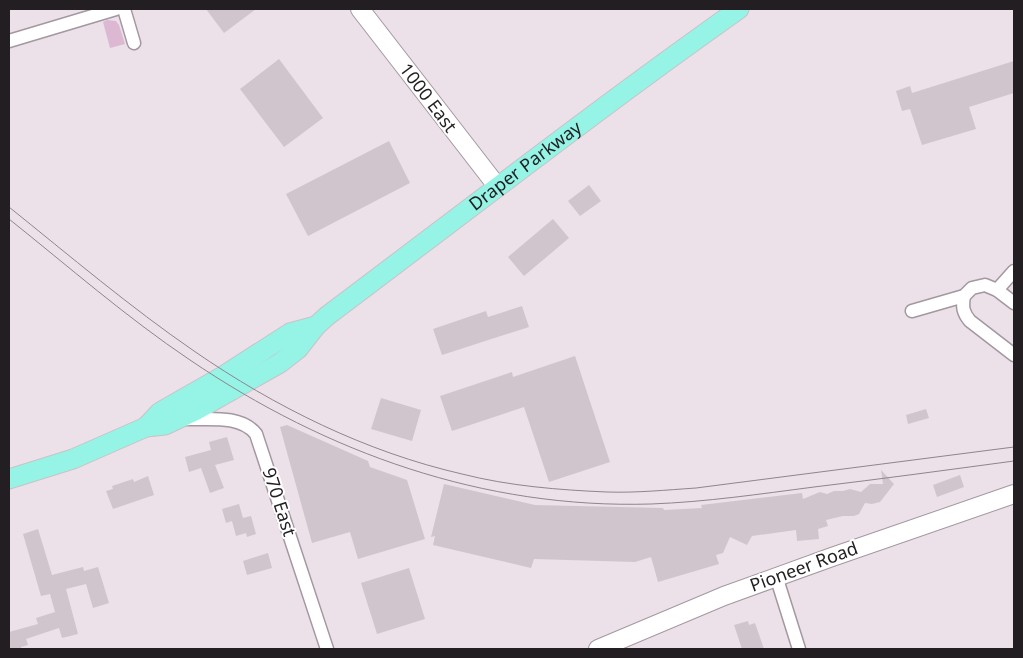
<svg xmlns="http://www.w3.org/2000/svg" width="1023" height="658" viewBox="0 0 1023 658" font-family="'Noto Sans',sans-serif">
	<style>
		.green { fill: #ddb8d3 }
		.building { fill: #d1c5cd }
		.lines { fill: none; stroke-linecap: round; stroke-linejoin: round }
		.street-casing { stroke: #a398a0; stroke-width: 15 }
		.secondary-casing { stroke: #a398a0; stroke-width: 20 }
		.primary-casing { stroke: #c6c4c5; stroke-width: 21 }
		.street { stroke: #fff; stroke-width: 12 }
		.secondary { stroke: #fff; stroke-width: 18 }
		.primary { stroke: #95f4e6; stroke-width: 19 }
		.tram { stroke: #8e868c; stroke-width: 1 }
		.labels { text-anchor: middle; stroke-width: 4; stroke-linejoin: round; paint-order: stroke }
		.street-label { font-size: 18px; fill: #221e21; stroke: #fff }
	</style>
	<rect width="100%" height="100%" fill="#ece0e9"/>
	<path class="green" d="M 107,20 L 116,21 L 119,25 L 125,44 L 110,48 L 103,22 Z"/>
	<g class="building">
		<path d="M 206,9 L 256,9 L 224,33 Z"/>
		<path d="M 279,59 L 323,118 L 284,147 L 240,89 Z"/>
		<path d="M 1014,61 L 1014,93 L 969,107 L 976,129 L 922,145 L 910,109 L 902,111 L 896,91 L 910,86 L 912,93 Z"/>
		<path d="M 389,141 L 410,183 L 308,236 L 286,194 Z"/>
		<path d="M 589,185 L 601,201 L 580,216 L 568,201 Z"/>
		<path d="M 553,219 L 569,238 L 524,276 L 508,257 Z"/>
		<path d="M 522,306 L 529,327 L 442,355 L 433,329 L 486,311 L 488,317 Z"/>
		<path d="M 575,356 L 610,462 L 549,482 L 524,407 L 452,431 L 440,396 L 512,372 L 513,377 Z"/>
		<path d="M 381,398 L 421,410 L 412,441 L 371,429 Z"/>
		<path d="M 926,409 L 929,418 L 908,424 L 906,415 Z"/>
		<path d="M 287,425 L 368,461 L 370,467 L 407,480 L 425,539 L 358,559 L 350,532 L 312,543 L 280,427 Z"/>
		<path d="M 227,437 L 234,460 L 215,465 L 224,488 L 210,493 L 201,468 L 189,472 L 185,457 L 211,450 L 209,442 Z"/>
		<path d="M 881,470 L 894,484 L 880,502 L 872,504 L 865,503 L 859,514 L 854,516 L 843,516 L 826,520 L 828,526 L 818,529 L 819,539 L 797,541 L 796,530 L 752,536 L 747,545 L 730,537 L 723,553 L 716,555 L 719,564 L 658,582 L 651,557 L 635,562 L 534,559 L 531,568 L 433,545 L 435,536 L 431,537 L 444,484 L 535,505 L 663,508 L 664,510 L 702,508 L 701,505 L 802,493 L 803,499 L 820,492 L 827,494 L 834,491 L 843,491 L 850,489 L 861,492 L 870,484 L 883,484 Z"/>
		<path d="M 960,475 L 964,487 L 937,497 L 933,485 Z"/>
		<path d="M 148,476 L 154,495 L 113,509 L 106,491 L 113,489 L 112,486 L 133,479 L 134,482 Z"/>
		<path d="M 239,504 L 243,518 L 251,516 L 256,534 L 247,537 L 246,533 L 236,536 L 232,521 L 226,523 L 222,509 Z"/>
		<path d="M 38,529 L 52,575 L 83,567 L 84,571 L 98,567 L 109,603 L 93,608 L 86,584 L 66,589 L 78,634 L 62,638 L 59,628 L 26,639 L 28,645 L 21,647 L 21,649 L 9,649 L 9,632 L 38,624 L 36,618 L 55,612 L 50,594 L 41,596 L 23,534 Z"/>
		<path d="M 268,553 L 272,568 L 247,575 L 243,561 Z"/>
		<path d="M 409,568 L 425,619 L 377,634 L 361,583 Z"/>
		<path d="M 748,621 L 749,625 L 755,623 L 764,649 L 742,649 L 734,625 Z"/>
	</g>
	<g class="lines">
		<g class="street-casing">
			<g id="street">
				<path d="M 124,9 L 134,43"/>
				<path d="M 9,41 L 116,9"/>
				<path d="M 997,290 L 1014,271"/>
				<path d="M 964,296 C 962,307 963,313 970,321 L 1014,355"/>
				<path d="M 912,311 L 964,296 L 972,288 L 985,285 L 997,290 L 1014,303"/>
				<path d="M 183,419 C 207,420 240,414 256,434 L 327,649"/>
				<path d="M 776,576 L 799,649"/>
			</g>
		</g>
		<g class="secondary-casing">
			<g id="secondary">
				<path d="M 360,9 L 497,186"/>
				<path d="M 598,649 L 724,596 L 832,557 L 1014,494"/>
			</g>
		</g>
		<g class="primary-casing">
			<g id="primary">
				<path d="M 146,427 L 160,412 L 223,376 L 290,333 L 316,326"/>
				<path id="s1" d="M 9,479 L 73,459 L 146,427 L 165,425 L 195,411 L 280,363 L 298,349 L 316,326 L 327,316 C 464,213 599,108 739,9"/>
			</g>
		</g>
		<use href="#street" class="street"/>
		<use href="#secondary" class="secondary"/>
		<use href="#primary" class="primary"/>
		<g class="tram">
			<path d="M 9,207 C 70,256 130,307 194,351 C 275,407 366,452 462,474 C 509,486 559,490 607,492 C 636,493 666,490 696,488 L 1014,447"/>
			<path d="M 9,219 C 68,266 126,317 190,360 C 327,453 484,509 651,504 C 706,502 760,494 814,487 C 881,479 947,470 1014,461"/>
		</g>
	</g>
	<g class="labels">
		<g class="street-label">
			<text transform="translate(428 98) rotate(53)" y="6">1000 East</text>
			<text dy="6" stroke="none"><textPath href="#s1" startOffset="612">Draper Parkway</textPath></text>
			<text transform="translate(279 502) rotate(72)" y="6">970 East</text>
			<text transform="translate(804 567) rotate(-20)" y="6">Pioneer Road</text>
		</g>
	</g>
	<rect width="1023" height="658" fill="none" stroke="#221e21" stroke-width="20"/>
</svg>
